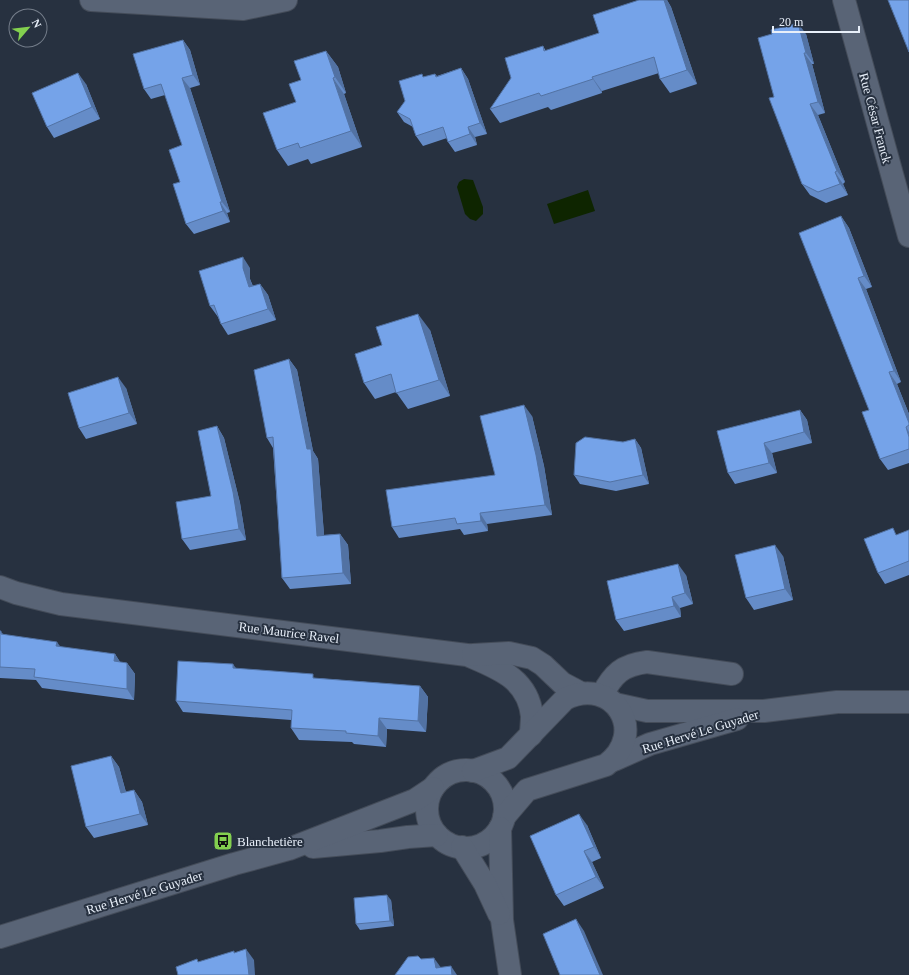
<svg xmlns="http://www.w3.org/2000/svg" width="909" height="975" viewBox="0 0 909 975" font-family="Georgia,serif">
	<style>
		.water { fill: #0e2500 }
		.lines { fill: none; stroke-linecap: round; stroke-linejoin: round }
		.minor-casing { stroke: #444c59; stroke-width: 24 }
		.minor { stroke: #596476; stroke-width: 22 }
		.wall { fill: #658cc8 }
		.shaded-wall { fill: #5272a3 }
		.building { fill: #75a3e9; stroke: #5272a3 }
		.labels { text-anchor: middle; stroke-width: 4; stroke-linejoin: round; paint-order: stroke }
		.street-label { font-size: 13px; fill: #e8eff9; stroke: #273140 }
		.poi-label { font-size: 13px; fill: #e8eff9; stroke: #273140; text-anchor: start }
	</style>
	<rect width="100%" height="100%" fill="#273140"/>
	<g class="water">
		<path d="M 464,179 L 473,180 L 483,207 L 483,214 L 476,221 L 470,219 L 465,214 L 457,187 L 459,182 Z"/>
		<path d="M 588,190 L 595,211 L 554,224 L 547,204 Z"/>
	</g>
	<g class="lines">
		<g class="minor-casing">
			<g id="minor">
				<path d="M 91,0 L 243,9 L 286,0"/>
				<path d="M 844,0 L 909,236"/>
				<path d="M 0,587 L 16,593 L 61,604 L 467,655 C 497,668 528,678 532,716 C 532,722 531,729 531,735"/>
				<path d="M 473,655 L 509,653 L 532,658 L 543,665 L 562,683 L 581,693"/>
				<path d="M 602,695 C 613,674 622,665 647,662 L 732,674"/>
				<path d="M 615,704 L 647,711 L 764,711 L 837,702 L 909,702"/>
				<path d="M 614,760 L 650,744 L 737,719"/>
				<circle cx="466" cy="809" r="39"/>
				<path d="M 473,771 L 508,758 L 565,699 C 614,675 649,733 606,765 L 527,790 L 504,817"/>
				<path d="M 500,828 L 502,920 L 510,975"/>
				<path d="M 313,847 L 380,841 L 408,837 L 437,835"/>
				<path d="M 462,847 L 485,884 L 499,914"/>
				<path d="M 0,937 L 234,864 L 289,849 L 415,800 L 433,788"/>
			</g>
		</g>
		<use href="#minor" class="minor"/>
	</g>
	<g class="wall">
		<path d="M 639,0 L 667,0 L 671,7 L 697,84 L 670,93 L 660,79 L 659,73 L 602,91 L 602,93 L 551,110 L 548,107 L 500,123 L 490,109 L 543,46 L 546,51 L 599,33 Z"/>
		<path d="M 806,34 L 814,64 L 812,64 L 825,113 L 818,115 L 845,182 L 843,184 L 848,195 L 826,203 L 810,195 L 802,184 L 774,97 Z"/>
		<path d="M 183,40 L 190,50 L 200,85 L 190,88 L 230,212 L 227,213 L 230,222 L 194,234 L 186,224 L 180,182 L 182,145 L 165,95 L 151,99 L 144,89 Z"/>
		<path d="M 326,51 L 338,67 L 346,93 L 344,94 L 362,147 L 311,164 L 308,159 L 288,166 L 277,150 L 296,102 L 301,80 Z"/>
		<path d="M 461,68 L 468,79 L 487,134 L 475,137 L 477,145 L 455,152 L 448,142 L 447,138 L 423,146 L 416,136 L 413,127 L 404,122 L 397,112 L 424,77 L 435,74 L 437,76 Z"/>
		<path d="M 86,84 L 100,119 L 54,138 L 47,127 Z"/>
		<path d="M 841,216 L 849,228 L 872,287 L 866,289 L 901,382 L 897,384 L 909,414 L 909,463 L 888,470 L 880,459 Z"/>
		<path d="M 250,268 L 250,279 L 253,286 L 260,284 L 268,295 L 276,320 L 228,335 L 221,324 L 218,317 L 210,306 Z"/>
		<path d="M 430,330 L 450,396 L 408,409 L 396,392 L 375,399 L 364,383 Z"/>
		<path d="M 289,359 L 297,370 L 313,451 L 318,459 L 324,535 L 340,534 L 348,545 L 351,584 L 290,589 L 282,578 L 273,448 L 267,438 Z"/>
		<path d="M 126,388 L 137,424 L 86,439 L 79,428 Z"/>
		<path d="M 800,410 L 807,420 L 812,443 L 772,453 L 777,473 L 735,484 L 728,473 Z"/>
		<path d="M 532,416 L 544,466 L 552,515 L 487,524 L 488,531 L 464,535 L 460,529 L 399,538 L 392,527 L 495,475 Z"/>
		<path d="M 217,426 L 224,438 L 240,503 L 246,540 L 190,550 L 182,539 L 211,496 Z"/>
		<path d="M 635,439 L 641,448 L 649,484 L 616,491 L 580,484 L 574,475 L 623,442 Z"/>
		<path d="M 909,530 L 909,575 L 885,584 L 878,573 L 897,535 Z"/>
		<path d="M 783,556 L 793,600 L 754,610 L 746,598 Z"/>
		<path d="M 686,575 L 693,604 L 680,608 L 681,617 L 624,631 L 616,620 Z"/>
		<path d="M 0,631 L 3,634 L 61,647 L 115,654 L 120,662 L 127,663 L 135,674 L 134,700 L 42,688 L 36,680 L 0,678 Z"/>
		<path d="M 237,669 L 316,678 L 420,686 L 428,697 L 426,732 L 387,729 L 386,747 L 354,744 L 352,742 L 299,740 L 291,728 L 291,720 L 183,712 L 176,701 Z"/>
		<path d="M 111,756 L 119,767 L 126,792 L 134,790 L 142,802 L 148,825 L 94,838 L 86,827 Z"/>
		<path d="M 587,825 L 601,858 L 592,862 L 604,888 L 564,906 L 556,895 Z"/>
		<path d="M 391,900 L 394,926 L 360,930 L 356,924 Z"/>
	</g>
	<g class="shaded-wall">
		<path d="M 664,0 L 667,0 L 671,7 L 697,84 L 687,70 Z"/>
		<path d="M 798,23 L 806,34 L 814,64 L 806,53 Z"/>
		<path d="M 183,40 L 190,50 L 200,85 L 193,75 Z"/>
		<path d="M 326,51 L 338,67 L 346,93 L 335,77 Z"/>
		<path d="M 804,53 L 812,64 L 825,113 L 818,102 Z"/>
		<path d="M 461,68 L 468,79 L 487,134 L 480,123 Z"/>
		<path d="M 78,73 L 86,84 L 100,119 L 92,107 Z"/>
		<path d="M 592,77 L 602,91 L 602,93 L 593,79 Z"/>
		<path d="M 182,78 L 190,88 L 230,212 L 222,202 Z"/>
		<path d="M 333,78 L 344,94 L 362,147 L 351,131 Z"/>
		<path d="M 810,104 L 818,115 L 845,182 L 837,171 Z"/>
		<path d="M 468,127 L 475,137 L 477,145 L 470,134 Z"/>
		<path d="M 835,172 L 843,184 L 848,195 L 840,184 Z"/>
		<path d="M 220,202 L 227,213 L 230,222 L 223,211 Z"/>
		<path d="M 841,216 L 849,228 L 872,287 L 864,276 Z"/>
		<path d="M 243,257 L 250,268 L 250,279 L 257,299 L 249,287 L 243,268 Z"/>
		<path d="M 858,278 L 866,289 L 901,382 L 894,371 Z"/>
		<path d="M 260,284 L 268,295 L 276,320 L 268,309 Z"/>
		<path d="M 418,314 L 430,330 L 450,396 L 439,380 Z"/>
		<path d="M 289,359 L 297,370 L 313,451 L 318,459 L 325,546 L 317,536 L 307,449 Z"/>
		<path d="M 889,372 L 897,384 L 909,414 L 909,423 Z"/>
		<path d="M 118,377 L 126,388 L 137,424 L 129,413 Z"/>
		<path d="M 524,405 L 532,416 L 544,466 L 552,515 L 545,505 Z"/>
		<path d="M 800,410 L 807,420 L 812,443 L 804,432 Z"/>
		<path d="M 217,426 L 224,438 L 240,503 L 246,540 L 239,529 Z"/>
		<path d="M 906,427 L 909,432 L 909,437 Z"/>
		<path d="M 635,439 L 641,448 L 649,484 L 643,475 Z"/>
		<path d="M 764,443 L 772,453 L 777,473 L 769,463 Z"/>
		<path d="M 480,513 L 487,524 L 488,531 L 481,521 Z"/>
		<path d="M 340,534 L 348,545 L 351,584 L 343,573 Z"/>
		<path d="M 775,545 L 783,556 L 793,600 L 785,589 Z"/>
		<path d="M 678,564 L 686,575 L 693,604 L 685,593 Z"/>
		<path d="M 672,597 L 680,608 L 681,617 L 674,606 Z"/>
		<path d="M 57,642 L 65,653 L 56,646 Z"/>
		<path d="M 115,654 L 122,665 L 114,661 Z"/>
		<path d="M 127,663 L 135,674 L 134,700 L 127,689 Z"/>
		<path d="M 233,664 L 241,675 L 233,668 Z"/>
		<path d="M 420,686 L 428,697 L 426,732 L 418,721 Z"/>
		<path d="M 379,718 L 387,729 L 386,747 L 378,736 Z"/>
		<path d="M 111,756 L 119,767 L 129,804 L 121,793 Z"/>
		<path d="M 134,790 L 142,802 L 148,825 L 140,814 Z"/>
		<path d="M 579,814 L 587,825 L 601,858 L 594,847 Z"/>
		<path d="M 584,851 L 592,862 L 604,888 L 596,877 Z"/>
		<path d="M 387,895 L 391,900 L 394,926 L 390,921 Z"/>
		<path d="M 576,919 L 584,931 L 603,975 L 600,975 Z"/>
		<path d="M 246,949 L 254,960 L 255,975 L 249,975 Z"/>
		<path d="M 434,958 L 442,969 L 436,968 Z"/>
		<path d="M 451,966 L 457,975 L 452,975 Z"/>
	</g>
	<g class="building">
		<path d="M 639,0 L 664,0 L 687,70 L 660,79 L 654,57 L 592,77 L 593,79 L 541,96 L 539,93 L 490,109 L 511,78 L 505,58 L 543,46 L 544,51 L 599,33 L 593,15 Z"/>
		<path d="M 888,0 L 909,0 L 909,52 Z"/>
		<path d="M 798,23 L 806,53 L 804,53 L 818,102 L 810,104 L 837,171 L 835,172 L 840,184 L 818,192 L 802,184 L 769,98 L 774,97 L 758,38 L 772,34 L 771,30 Z"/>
		<path d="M 183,40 L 193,75 L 182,78 L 222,202 L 220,202 L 223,211 L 186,224 L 173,184 L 180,182 L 169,150 L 182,145 L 161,84 L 144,89 L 133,54 Z"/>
		<path d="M 326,51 L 335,77 L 333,78 L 351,131 L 300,148 L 298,143 L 277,150 L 263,113 L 296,102 L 289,84 L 301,80 L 294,61 Z"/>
		<path d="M 461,68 L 480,123 L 468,127 L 470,134 L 448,142 L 443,127 L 416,136 L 410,119 L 397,112 L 405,101 L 399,81 L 422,74 L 423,77 L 435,74 L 436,77 Z"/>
		<path d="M 78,73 L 92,107 L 47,127 L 32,93 Z"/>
		<path d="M 841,216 L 864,276 L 858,278 L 894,371 L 889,372 L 909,423 L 909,425 L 906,427 L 909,437 L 909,449 L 880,459 L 862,412 L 869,410 L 799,233 Z"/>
		<path d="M 243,257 L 243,268 L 249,287 L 260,284 L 268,309 L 221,324 L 214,305 L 210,306 L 199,271 Z"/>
		<path d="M 418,314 L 439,380 L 396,393 L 391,374 L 364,383 L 355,354 L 382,345 L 376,327 Z"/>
		<path d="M 289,359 L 307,449 L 311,449 L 317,536 L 340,534 L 343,573 L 282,578 L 273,437 L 267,438 L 254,370 Z"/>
		<path d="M 118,377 L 129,413 L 79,428 L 68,393 Z"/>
		<path d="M 524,405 L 536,455 L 545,505 L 480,513 L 481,521 L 457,524 L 455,518 L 392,527 L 386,490 L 495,475 L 480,416 Z"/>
		<path d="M 800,410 L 804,432 L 764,443 L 769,463 L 728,473 L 717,431 Z"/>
		<path d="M 217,426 L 233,492 L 239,529 L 182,539 L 176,502 L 211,496 L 198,431 Z"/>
		<path d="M 585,437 L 623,442 L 635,439 L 643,475 L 610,482 L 574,475 L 576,443 Z"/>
		<path d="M 893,528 L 896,535 L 909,530 L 909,561 L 878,573 L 864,539 Z"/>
		<path d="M 775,545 L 785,589 L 746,598 L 735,555 Z"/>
		<path d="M 678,564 L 685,593 L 672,597 L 674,606 L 616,620 L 607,581 Z"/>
		<path d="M 0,631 L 1,631 L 1,634 L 57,642 L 56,646 L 115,654 L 114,661 L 127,663 L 127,689 L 34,677 L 35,669 L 0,667 Z"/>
		<path d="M 178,661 L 233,664 L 233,668 L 313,674 L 313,678 L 420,686 L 418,721 L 379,718 L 378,736 L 346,733 L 346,731 L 291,728 L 292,710 L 176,701 Z"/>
		<path d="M 111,756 L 121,793 L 134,790 L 140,814 L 86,827 L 71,766 Z"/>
		<path d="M 579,814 L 594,847 L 584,851 L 596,877 L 556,895 L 530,836 Z"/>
		<path d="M 387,895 L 390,921 L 356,924 L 354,898 Z"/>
		<path d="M 576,919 L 600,975 L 560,975 L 543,934 Z"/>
		<path d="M 246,949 L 249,975 L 178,975 L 176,967 L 197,959 L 198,962 L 234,951 L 234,953 Z"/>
		<path d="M 418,956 L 421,959 L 434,958 L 436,968 L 451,966 L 452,975 L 395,975 L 408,957 Z"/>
	</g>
	<defs>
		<g id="bus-square" transform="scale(1)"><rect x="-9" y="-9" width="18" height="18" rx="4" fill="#83d04f" stroke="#273140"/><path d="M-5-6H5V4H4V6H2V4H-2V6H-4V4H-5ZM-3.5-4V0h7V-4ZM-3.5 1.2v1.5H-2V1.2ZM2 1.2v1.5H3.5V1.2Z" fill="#111"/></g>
	</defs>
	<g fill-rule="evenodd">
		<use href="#bus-square" x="223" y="841"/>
	</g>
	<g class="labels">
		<g class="street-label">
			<text transform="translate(876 118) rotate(75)" y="5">Rue César Franck</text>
			<text transform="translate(289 632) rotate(7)" y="5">Rue Maurice Ravel</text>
			<text transform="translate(700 731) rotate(-17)" y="5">Rue Hervé Le Guyader</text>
			<text transform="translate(144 892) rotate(-17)" y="5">Rue Hervé Le Guyader</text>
		</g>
		<g class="poi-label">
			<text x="237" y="846">Blanchetière</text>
		</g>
	</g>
	<g transform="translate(28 28) rotate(62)"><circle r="19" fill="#273140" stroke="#747d8a"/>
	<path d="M0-3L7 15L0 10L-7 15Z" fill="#83d04f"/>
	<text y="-6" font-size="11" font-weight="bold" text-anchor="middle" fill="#e8eff9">N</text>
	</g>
	<path d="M773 26v6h86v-6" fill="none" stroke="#e8eff9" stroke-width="2"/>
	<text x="779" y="26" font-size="12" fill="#e8eff9" stroke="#273140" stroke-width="3" paint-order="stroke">20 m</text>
</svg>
